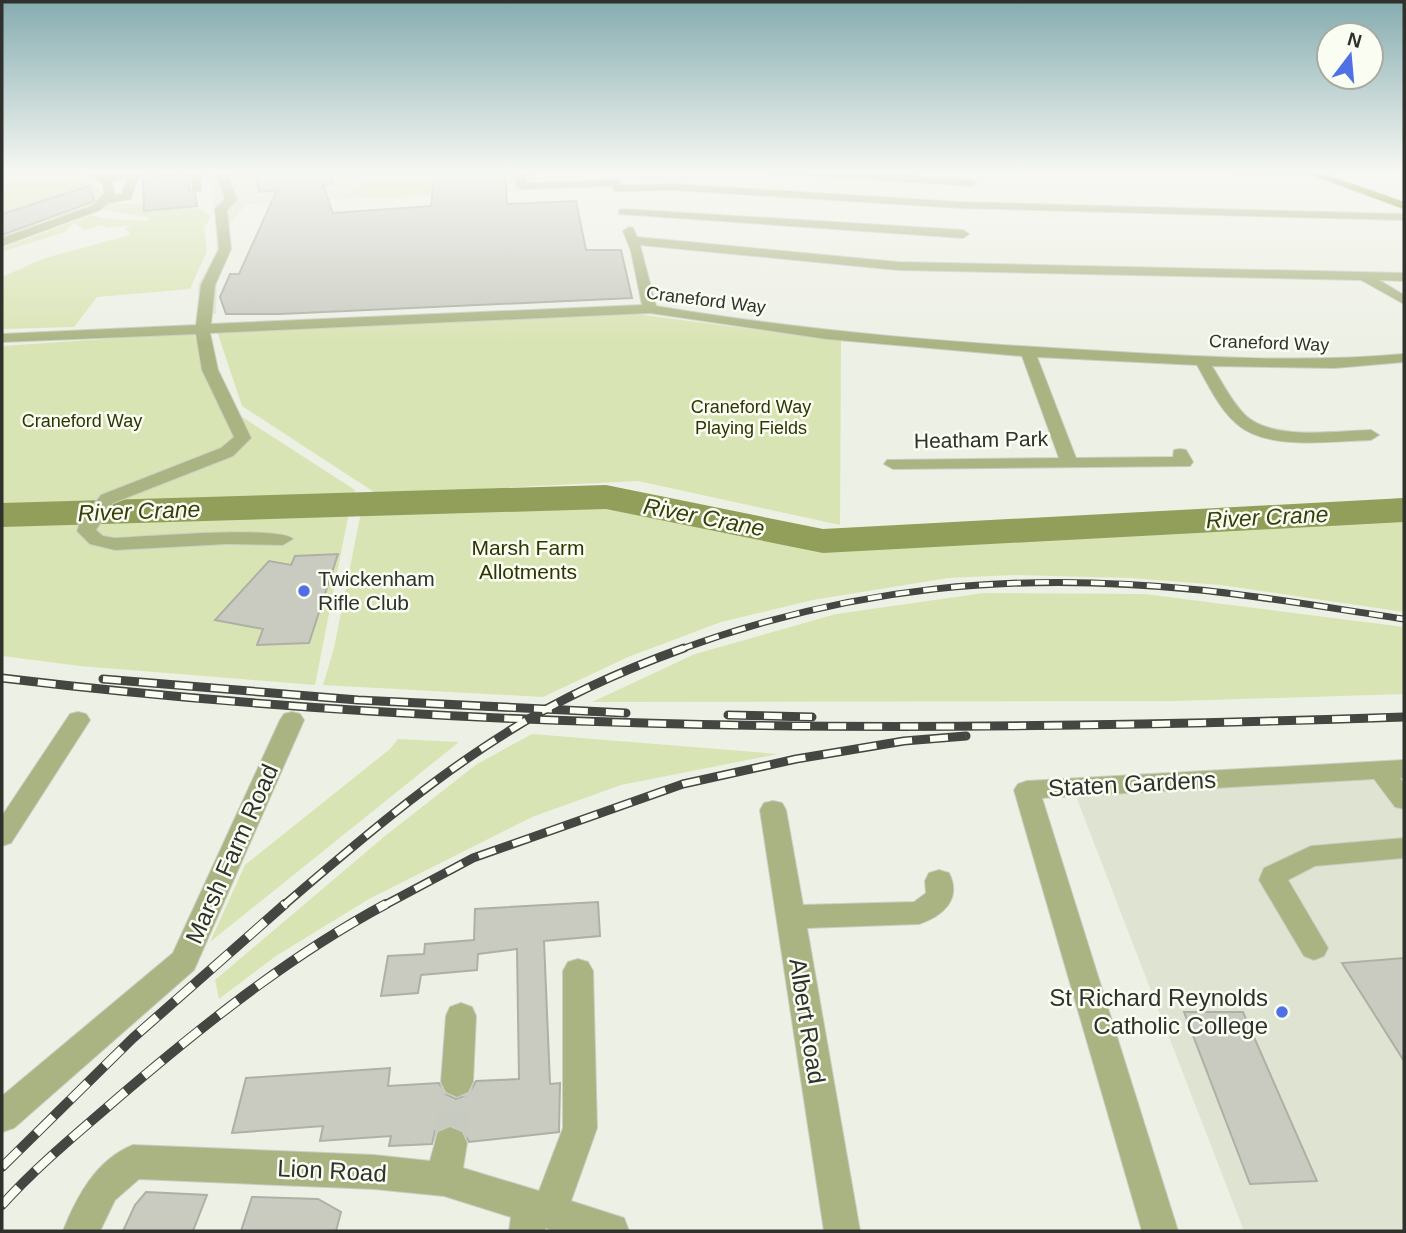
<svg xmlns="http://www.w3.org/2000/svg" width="1406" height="1233" viewBox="0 0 1406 1233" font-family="Arial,sans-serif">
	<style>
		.built { fill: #dfe3d1 }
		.green { fill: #d9e4b4 }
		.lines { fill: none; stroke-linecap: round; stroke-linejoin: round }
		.river { fill: #929f5b; fill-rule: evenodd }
		.building { fill: #c9cbc1; stroke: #aeb0a6; stroke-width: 2 }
		.minor-tunnel { stroke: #c7cac0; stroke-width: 32; stroke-dasharray: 32 16; stroke-linecap: butt }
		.minor-casing { stroke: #cbcec4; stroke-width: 2 }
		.major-casing { stroke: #cbcec4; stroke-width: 2 }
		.minor { fill: #aab483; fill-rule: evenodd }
		.major { fill: #72820c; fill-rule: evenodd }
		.rail-far2-casing { stroke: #444641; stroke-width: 7 }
		.rail-far1-casing { stroke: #444641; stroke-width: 9 }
		.rail-casing { stroke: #444641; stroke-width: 10 }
		.rail-far2 { stroke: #fafdf2; stroke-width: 4.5; stroke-dasharray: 14; stroke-linecap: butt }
		.rail-far1 { stroke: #fafdf2; stroke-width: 6; stroke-dasharray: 18; stroke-linecap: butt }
		.rail { stroke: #fafdf2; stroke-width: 8; stroke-dasharray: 24; stroke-linecap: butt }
		.poi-dot { fill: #4f71e5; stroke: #fafdf2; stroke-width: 2.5 }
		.labels { text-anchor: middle; stroke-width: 5; stroke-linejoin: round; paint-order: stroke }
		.far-street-label { font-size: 18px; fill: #30312d; stroke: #fafdf2 }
		.far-park-label { font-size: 18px; fill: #2e3500; stroke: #fafdf2 }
		.street-label { font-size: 21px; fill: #30312d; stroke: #fafdf2 }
		.park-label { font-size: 21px; fill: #2e3500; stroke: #fafdf2 }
		.poi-label { font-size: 21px; fill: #30312d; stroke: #fafdf2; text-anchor: start }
		.water-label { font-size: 23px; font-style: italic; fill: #373f0a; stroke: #fafdf2 }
		.near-street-label { font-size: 24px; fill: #30312d; stroke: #fafdf2 }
		.near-poi-label { font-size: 24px; fill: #30312d; stroke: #fafdf2; text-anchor: end }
	</style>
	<rect width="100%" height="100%" fill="#edf0e5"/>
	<g class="built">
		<path d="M 211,170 L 534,170 L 536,182 L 604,179 L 606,186 L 246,204 L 231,222 L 217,276 L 216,314 L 199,315 L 198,285 L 217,251 Z"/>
		<path d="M 1404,775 L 1404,1231 L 1244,1231 L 1075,794 Z"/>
	</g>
	<g class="green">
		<path d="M 2,170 L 69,170 L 96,183 L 105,200 L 79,213 L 2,238 Z"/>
		<path d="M 370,170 L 435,170 L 435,180 L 506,176 L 508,191 L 370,198 L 354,193 L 364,178 L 367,178 Z"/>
		<path d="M 111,203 L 201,209 L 211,216 L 204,228 L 207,251 L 190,289 L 97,297 L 74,327 L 2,329 L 2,277 L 45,258 L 130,235 L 126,228 L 133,225 L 107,228 L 102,225 L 84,230 L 74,223 L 65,232 L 2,252 L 2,248 L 92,215 L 107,219 L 149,221 L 147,217 L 96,208 Z"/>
		<path d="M 636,314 L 841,341 L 840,525 L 638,481 L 377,494 L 242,406 L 217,331 Z"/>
		<path d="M 193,333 L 237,438 L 230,447 L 88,503 L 2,506 L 2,346 Z"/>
		<path d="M 239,415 L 355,490 L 354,500 L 110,502 L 232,452 Z"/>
		<path d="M 1395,498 L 1404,498 L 1404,612 L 1221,585 L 1131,578 L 1014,575 L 948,578 L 813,600 L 721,622 L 628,657 L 543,697 L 323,685 L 334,648 L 361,512 L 593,505 L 825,546 L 1380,514 Z"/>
		<path d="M 349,512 L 315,685 L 80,666 L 2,656 L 2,521 Z"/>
		<path d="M 984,593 L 1145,594 L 1404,627 L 1404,694 L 1177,701 L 592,702 L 695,654 L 836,614 Z"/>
		<path d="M 532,734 L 778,754 L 621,785 L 532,817 L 369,899 L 276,956 L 219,999 L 215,980 L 385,836 L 477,764 Z"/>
		<path d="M 398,739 L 459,742 L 210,942 L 245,865 L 390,749 Z"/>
	</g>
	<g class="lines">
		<path class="river" d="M 606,485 L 823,529 L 1404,498 L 1404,522 L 823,553 L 606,509 L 2,527 L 2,503 Z"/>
	</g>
	<g class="building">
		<path d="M 254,170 L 332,170 L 333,184 L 323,185 L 333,213 L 431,206 L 435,170 L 505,170 L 507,204 L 576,201 L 586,250 L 621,250 L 632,298 L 280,314 L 226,314 L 220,297 L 230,274 L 239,274 L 277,190 L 259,192 Z"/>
		<path d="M 188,172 L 189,190 L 195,193 L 197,206 L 144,211 L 143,179 Z"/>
		<path d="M 89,186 L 94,200 L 92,202 L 2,235 L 2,214 Z"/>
		<path d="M 338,554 L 309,643 L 257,645 L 263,629 L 215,620 L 269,561 L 291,565 L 295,556 Z"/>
		<path d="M 598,902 L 600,936 L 544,941 L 550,1084 L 560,1083 L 559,1132 L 469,1142 L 463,1130 L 449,1125 L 435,1131 L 432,1144 L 389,1146 L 391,1136 L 320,1141 L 323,1126 L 232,1133 L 246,1078 L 390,1068 L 388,1086 L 439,1083 L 445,1094 L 456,1099 L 469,1094 L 476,1081 L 519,1079 L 517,949 L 478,954 L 477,970 L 421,975 L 418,993 L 381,996 L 388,956 L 424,954 L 425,944 L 474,940 L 475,909 Z"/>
		<path d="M 1404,958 L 1404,1061 L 1342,963 Z"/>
		<path d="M 1184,1012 L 1243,1012 L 1317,1181 L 1250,1184 Z"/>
		<path d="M 146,1192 L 207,1195 L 193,1231 L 123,1231 L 135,1205 Z"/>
		<path d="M 252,1197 L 318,1199 L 341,1212 L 336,1231 L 241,1231 Z"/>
	</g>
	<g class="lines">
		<path class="minor-tunnel" d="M 450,1143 L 457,1082"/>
		<g class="minor-casing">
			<g id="minor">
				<path d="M 81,170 L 94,170 L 104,176 L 126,173 L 124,170 L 175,170 L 138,177 L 131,199 L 108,203 L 100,210 L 2,246 L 2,238 L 92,206 L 104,194 L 103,184 ZM 127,179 L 122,194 L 115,195 L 112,181 Z"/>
				<path d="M 191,170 L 201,170 L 201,192 L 192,190 Z"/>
				<path d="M 216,170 L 226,170 L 237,200 L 227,210 L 231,249 L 215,285 L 211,324 L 642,305 L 631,251 L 623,231 L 629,227 L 633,228 L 637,237 L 898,262 L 1404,273 L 1404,281 L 1379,280 L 1404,295 L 1404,304 L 1361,280 L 898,270 L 640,245 L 656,306 C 804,331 953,343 1103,351 C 1203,357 1304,363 1404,354 L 1404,362 L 1335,368 L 1212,366 C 1222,382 1231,401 1245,415 C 1272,441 1336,431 1371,430 L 1379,435 L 1371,440 C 1333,441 1267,451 1237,424 C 1219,409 1208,384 1197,365 L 1037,357 L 1076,458 L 1173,457 L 1174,450 L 1180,449 L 1186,450 L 1193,462 L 1190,466 L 893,469 L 884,464 L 887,460 L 1059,458 L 1022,356 L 827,339 L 650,313 L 210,333 L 218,370 L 251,438 L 233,456 L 113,503 L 96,530 L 103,536 L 115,538 C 141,537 281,525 293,539 L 283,545 L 227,544 L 115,550 L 90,544 L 77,531 L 80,522 L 101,495 L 221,448 L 234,437 L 202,370 L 196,334 L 2,342 L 2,334 L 196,325 L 201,285 L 219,249 L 215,209 L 225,199 Z"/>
				<path d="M 514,170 L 524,170 L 526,183 L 616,180 L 620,181 L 620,185 L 674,184 L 960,202 L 1404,214 L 1404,220 L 960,208 L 674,190 L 617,191 L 613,190 L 613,186 L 521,189 L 516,186 Z"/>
				<path d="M 768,170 L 823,170 L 972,180 L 977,183 L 972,186 L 773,173 Z"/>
				<path d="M 1223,170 L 1312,170 L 1313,172 L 1308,175 L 1228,173 Z"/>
				<path d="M 623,209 L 963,230 L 969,234 L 963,238 L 619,214 L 619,210 Z"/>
				<path d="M 78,712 L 86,714 L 90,720 L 11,843 L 2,846 L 2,816 L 70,714 Z"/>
				<path d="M 292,712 L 300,714 L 304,720 L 194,970 L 14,1128 L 2,1132 L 2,1096 L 173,953 L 280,720 L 284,714 Z"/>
				<path d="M 1404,760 L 1404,778 L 1400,778 L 1404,783 L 1404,809 L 1395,807 L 1374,779 L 1042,798 L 1178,1231 L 1142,1231 L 1014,790 L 1018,784 L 1027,781 Z"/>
				<path d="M 773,801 L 782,803 L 786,810 L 803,905 L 914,902 L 926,893 L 925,881 L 929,873 L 939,870 L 949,873 C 962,899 943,916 919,924 L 807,928 L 860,1231 L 824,1231 L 760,810 L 764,803 Z"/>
				<path d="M 1404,838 L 1404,858 L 1315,866 L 1288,880 L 1328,948 L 1324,956 L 1314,960 L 1304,956 L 1259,880 L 1264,868 L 1311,846 Z"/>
				<path d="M 578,959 L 588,962 L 593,971 L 597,1128 L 571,1201 L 624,1218 L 629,1231 L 556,1231 L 545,1228 L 545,1231 L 509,1231 L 511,1217 L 444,1196 L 374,1189 L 139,1179 L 115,1200 L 100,1231 L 63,1231 C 77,1196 96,1160 133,1145 L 374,1155 L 430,1161 L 438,1132 L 450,1127 L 462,1132 L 467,1143 L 463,1168 L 539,1191 L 563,1128 L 563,971 L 568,962 Z"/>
				<path d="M 461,1003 L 472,1007 L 476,1016 L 473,1082 L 468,1092 L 457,1097 L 446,1092 L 441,1082 L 446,1016 L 450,1007 Z"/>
			</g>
		</g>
		<g class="major-casing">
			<path id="major" d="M 1298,170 L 1313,170 L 1404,202 L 1404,209 Z"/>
		</g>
		<use href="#minor" class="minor"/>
		<use href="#major" class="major"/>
		<g class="rail-far2-casing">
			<path id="rail-far2" d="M 679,650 C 853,586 1016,571 1200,590 C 1268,597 1336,609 1404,619"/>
		</g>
		<g class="rail-far1-casing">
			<g id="rail-far1">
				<path d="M 2,678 C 467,734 936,733 1404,717"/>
				<path d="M 103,679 L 358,700 L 626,713"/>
				<path d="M 728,715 L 812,717"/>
				<path d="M 283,906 C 354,845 426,783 506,733 C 560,698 623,670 684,648"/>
				<path d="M 383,906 L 473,858 L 683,784 L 796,759 L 904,741 L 966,736"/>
			</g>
		</g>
		<g class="rail-casing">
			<g id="rail">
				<path d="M 2,1167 L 133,1038 L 285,904"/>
				<path d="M 2,1205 C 38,1165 79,1132 119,1097 C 202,1026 289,956 386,904"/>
			</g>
		</g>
		<use href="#rail-far2" class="rail-far2"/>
		<use href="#rail-far1" class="rail-far1"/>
		<use href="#rail" class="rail"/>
	</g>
	<linearGradient id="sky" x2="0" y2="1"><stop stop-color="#85acb0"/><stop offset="0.5" stop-color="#f7f8f3"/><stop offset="1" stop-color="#f7f8f3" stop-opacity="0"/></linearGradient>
	<rect width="1406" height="343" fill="url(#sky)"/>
	<g class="poi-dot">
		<circle cx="304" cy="591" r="7"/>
		<circle cx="1282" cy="1012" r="7"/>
	</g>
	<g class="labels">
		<g class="far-street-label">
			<text transform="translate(706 300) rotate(7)" y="6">Craneford Way</text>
			<text transform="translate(1269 343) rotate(2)" y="6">Craneford Way</text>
		</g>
		<g class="far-park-label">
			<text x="751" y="413">Craneford Way<tspan x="751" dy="21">Playing Fields</tspan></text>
			<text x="82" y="427">Craneford Way</text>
		</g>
		<g class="street-label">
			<text transform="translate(981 440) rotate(-1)" y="7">Heatham Park</text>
		</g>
		<g class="park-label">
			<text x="528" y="555">Marsh Farm<tspan x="528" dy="24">Allotments</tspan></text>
		</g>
		<g class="poi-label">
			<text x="318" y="586">Twickenham<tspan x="318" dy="24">Rifle Club</tspan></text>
		</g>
		<g class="water-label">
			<text transform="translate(139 511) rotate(-2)" y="8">River Crane</text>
			<text transform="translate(704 517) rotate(11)" y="8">River Crane</text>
			<text transform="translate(1267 517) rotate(-3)" y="8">River Crane</text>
		</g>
		<g class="near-street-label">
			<text transform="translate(1132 784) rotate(-3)" y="8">Staten Gardens</text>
			<text transform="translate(232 854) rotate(-66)" y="8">Marsh Farm Road</text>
			<text transform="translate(807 1021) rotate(81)" y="8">Albert Road</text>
			<text transform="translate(332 1171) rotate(3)" y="8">Lion Road</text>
		</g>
		<g class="near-poi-label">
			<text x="1268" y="1006">St Richard Reynolds<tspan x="1268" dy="28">Catholic College</tspan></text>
		</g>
	</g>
	<rect width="1406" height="1233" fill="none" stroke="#30312d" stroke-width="7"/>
	<g transform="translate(1350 56) rotate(16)"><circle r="33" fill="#fafdf2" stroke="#a9aba3" stroke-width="2"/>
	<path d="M0-5L12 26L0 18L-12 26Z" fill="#4f71e5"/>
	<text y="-10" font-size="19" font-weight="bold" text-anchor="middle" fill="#30312d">N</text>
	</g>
</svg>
